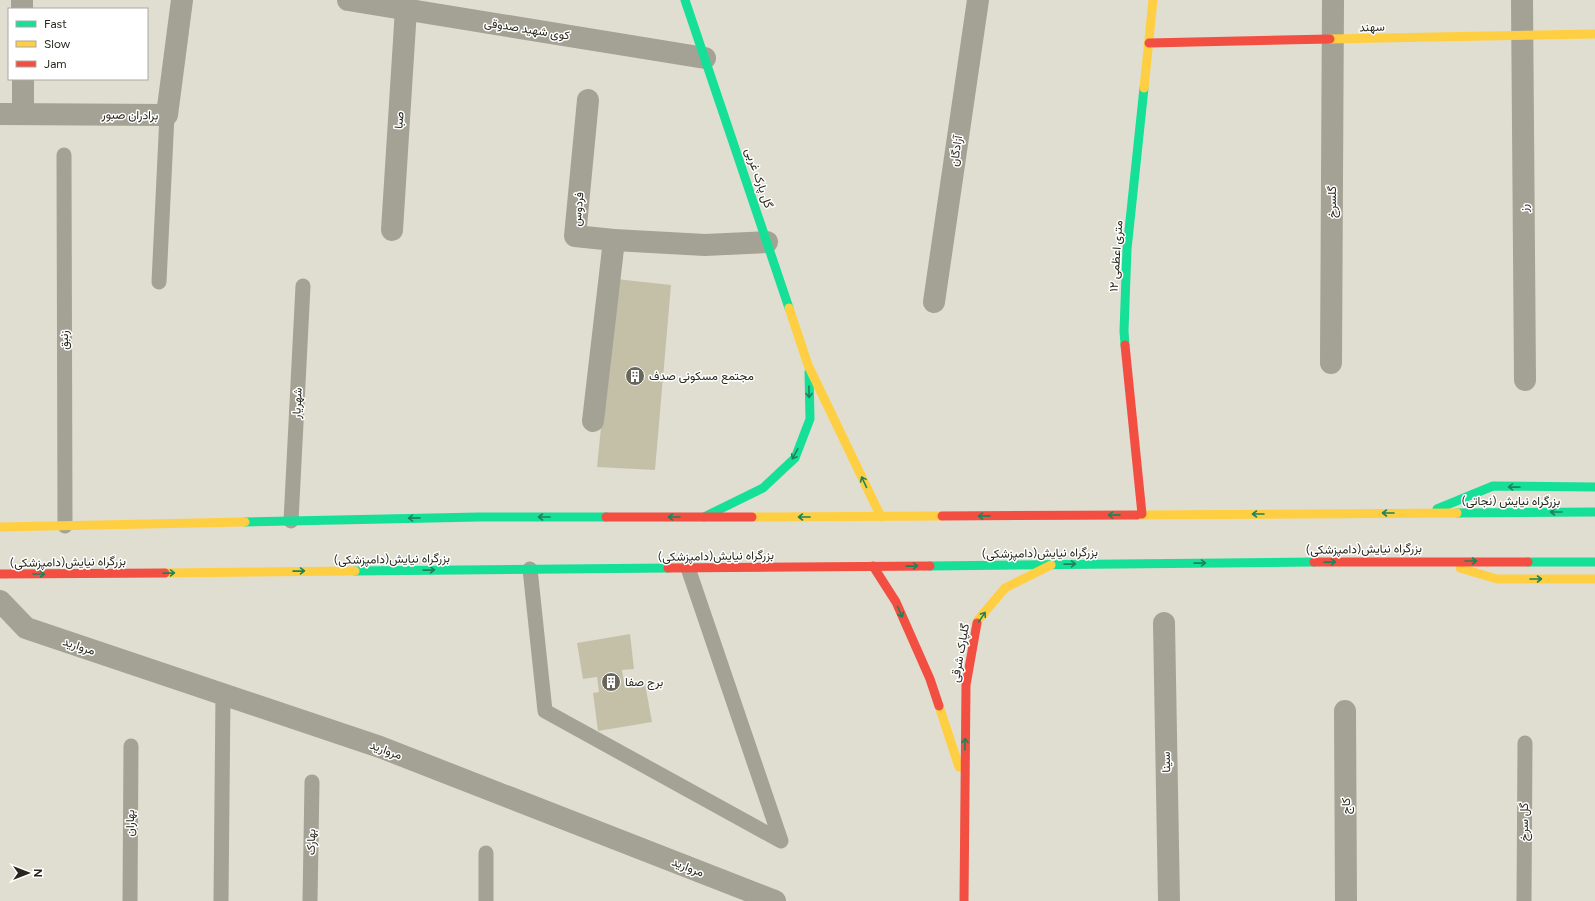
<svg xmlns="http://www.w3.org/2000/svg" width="1595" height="901" viewBox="0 0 1595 901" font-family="Figtree,Vazirmatn,sans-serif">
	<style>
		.building { fill: #c4c0a8 }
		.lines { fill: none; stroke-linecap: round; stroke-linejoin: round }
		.lane { stroke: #a4a294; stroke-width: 15 }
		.street { stroke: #a4a294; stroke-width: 22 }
		.fast { stroke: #16e098; stroke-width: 9 }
		.slow { stroke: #ffcf43; stroke-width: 9 }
		.jam { stroke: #f24e42; stroke-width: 9 }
		.oneway { stroke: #1e835a }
		.labels { text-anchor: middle; stroke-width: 3; stroke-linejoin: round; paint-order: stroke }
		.street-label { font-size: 12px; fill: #27261c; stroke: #fff }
		.poi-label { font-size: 12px; fill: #27261c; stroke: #fff; text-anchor: start }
	</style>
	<rect width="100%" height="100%" fill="#e0ded0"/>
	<g class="building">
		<path d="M 616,279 L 671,285 L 655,470 L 597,467 Z"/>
		<path d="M 630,634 L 634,669 L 622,670 L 625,688 L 645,684 L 652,722 L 598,731 L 593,693 L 599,692 L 597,677 L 583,679 L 577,643 Z"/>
	</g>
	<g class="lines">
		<g class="lane">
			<path d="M 64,155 L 65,526"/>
			<path d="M 159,282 L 167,115"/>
			<path d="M 291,521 L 303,286"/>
			<path d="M 530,569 L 545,711 L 781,841 L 688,568"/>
			<path d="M 130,901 L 131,746"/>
			<path d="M 221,901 L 223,694"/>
			<path d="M 310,901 L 312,782"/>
			<path d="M 486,901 L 486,853"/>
			<path d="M 1524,901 L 1525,743"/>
		</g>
		<g class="street">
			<path d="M 22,0 L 22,9"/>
			<path d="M 348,0 L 705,58"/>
			<path d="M 1522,0 L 1525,380"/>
			<path d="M 23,79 L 23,114"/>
			<path d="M 588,100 L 575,236 L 614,240 L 705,245 L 767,242"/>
			<path d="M 0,114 L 167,115 L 182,0"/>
			<path d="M 392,230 L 406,9"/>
			<path d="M 934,302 L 978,0"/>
			<path d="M 1331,363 L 1333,0"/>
			<path d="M 593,421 L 614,240"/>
			<path d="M 0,601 L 26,628 L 380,747 L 775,901"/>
			<path d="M 1164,623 L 1169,901"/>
			<path d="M 1345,711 L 1346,901"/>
		</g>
		<g class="fast">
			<path d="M 685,0 L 789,308"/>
			<path d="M 1125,345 L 1124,331 L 1127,249 L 1144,88"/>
			<path d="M 1437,509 L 1493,486 L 1595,487"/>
			<path d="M 1457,513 L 1595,512"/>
			<path d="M 704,517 L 763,488 L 795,458 L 810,419 L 809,372"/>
			<path d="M 245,522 L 479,517 L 606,517"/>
			<path d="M 1528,562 L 1595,562"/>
			<path d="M 930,566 L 1314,562"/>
			<path d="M 355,571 L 668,568"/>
		</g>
		<g class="slow">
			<path d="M 1330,39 L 1595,34"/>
			<path d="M 1144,88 L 1153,0"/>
			<path d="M 789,308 L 808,365 L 881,517"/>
			<path d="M 1137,515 L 1457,513"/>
			<path d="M 752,517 L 942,516"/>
			<path d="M 0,527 L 245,522"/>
			<path d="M 1460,568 L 1497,579 L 1595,579"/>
			<path d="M 165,573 L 355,571"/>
			<path d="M 977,623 L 978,620 L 1005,588 L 1051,565"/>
			<path d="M 939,706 L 959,767"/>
		</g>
		<g class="jam">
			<path d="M 1149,43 L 1330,39"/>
			<path d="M 1125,345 L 1142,514"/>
			<path d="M 942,516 L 1137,515"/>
			<path d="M 606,517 L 752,517"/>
			<path d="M 1314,562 L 1528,562"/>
			<path d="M 873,566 L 896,602 L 930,679 L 939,706"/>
			<path d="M 668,568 L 930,566"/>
			<path d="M 0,574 L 165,573"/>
			<path d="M 964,901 L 966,685 L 977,623"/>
		</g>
	</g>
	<defs><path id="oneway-shaft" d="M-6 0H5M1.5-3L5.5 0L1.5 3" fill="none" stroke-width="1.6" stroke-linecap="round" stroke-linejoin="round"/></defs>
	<g class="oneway">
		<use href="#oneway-shaft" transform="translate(809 392) rotate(89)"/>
		<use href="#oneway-shaft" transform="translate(795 454) rotate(118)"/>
		<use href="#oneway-shaft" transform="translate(864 482) rotate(-115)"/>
		<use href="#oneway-shaft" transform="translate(1514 487) rotate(-179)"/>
		<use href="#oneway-shaft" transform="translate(1556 512) rotate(180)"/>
		<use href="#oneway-shaft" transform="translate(1388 513) rotate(180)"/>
		<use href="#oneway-shaft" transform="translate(1258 514) rotate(180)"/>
		<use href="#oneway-shaft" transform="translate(1114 515) rotate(179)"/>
		<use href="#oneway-shaft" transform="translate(984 516) rotate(179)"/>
		<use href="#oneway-shaft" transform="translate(544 517) rotate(-180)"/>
		<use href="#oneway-shaft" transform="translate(674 517) rotate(-180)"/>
		<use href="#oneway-shaft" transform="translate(804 517) rotate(180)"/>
		<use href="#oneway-shaft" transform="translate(414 518) rotate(179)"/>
		<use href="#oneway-shaft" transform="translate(1471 561)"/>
		<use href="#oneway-shaft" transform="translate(1330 562) rotate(-1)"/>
		<use href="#oneway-shaft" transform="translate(1200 563) rotate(-1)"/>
		<use href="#oneway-shaft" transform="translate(1070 564) rotate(-1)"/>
		<use href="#oneway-shaft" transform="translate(912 566) rotate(-1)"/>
		<use href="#oneway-shaft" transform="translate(429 570) rotate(-1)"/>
		<use href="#oneway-shaft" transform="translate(299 571) rotate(-1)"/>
		<use href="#oneway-shaft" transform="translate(169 573) rotate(-1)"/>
		<use href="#oneway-shaft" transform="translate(39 574)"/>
		<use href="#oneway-shaft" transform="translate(1536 579)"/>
		<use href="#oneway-shaft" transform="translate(900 612) rotate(66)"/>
		<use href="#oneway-shaft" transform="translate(982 617) rotate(-56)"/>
		<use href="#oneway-shaft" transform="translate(965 744) rotate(-89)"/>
	</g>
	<defs>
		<g id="building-disc" transform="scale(1)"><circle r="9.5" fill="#68665b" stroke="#fff"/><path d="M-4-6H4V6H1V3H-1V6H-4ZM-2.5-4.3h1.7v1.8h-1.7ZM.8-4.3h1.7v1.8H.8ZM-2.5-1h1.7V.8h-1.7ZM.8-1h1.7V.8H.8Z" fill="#fff"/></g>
	</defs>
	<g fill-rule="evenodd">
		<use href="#building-disc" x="635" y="376"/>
		<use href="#building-disc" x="611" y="682"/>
	</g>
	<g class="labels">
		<g class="street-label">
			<text transform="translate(1372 27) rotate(-2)" y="4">سهند</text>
			<text transform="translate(527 29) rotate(9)" y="4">کوی شهید صدوقی</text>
			<text transform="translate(130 115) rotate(1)" y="4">برادران صبور</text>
			<text transform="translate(399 120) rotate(-86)" y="4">صبا</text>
			<text transform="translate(956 151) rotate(-82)" y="4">آزادگان</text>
			<text transform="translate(759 178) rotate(71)" y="4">گل پارک غربی</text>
			<text transform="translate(1332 202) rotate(-90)" y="4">گلسرخ</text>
			<text transform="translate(1524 208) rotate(-90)" y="4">رز</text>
			<text transform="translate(578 209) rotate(-85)" y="4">فردوس</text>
			<text transform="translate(1116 256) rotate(-86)" y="4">۱۲ متری اعظمی</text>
			<text transform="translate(64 340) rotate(-90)" y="4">زنبق</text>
			<text transform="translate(297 403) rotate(-87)" y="4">شهریار</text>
			<text x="1511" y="505">بزرگراه نیایش (نجاتی)</text>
			<text transform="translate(1364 549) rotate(-1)" y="4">بزرگراه نیایش(دامپزشکی)</text>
			<text transform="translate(1040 553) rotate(-1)" y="4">بزرگراه نیایش(دامپزشکی)</text>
			<text transform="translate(716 556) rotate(-1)" y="4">بزرگراه نیایش(دامپزشکی)</text>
			<text transform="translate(392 559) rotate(-1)" y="4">بزرگراه نیایش(دامپزشکی)</text>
			<text transform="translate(68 562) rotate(-1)" y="4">بزرگراه نیایش(دامپزشکی)</text>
			<text transform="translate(79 646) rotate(18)" y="4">مروارید</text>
			<text transform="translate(960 653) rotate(-80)" y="4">گلپارک شرقی</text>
			<text transform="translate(386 750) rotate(20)" y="4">مروارید</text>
			<text transform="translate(1166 762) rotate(-91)" y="4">سینا</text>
			<text transform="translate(1346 806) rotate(-90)" y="4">کاج</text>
			<text transform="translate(1524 822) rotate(-90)" y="4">گل سرخ</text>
			<text transform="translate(130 823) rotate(-89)" y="4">بهاران</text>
			<text transform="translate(311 842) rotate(-89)" y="4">بهارک</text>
			<text transform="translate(688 867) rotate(21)" y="4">مروارید</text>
		</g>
		<g class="poi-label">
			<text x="649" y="380">مجتمع مسکونی صدف</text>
			<text x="625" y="686">برج صفا</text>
		</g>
	</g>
	<rect x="8" y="8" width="140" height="72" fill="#ffffff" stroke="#a9a8a4"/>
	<rect x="16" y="21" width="20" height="6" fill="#16e098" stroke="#a9a8a4"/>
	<text x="44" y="28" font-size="12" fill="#27261c">Fast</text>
	<rect x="16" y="41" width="20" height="6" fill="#ffcf43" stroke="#a9a8a4"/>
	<text x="44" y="48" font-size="12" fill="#27261c">Slow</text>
	<rect x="16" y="61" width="20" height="6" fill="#f24e42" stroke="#a9a8a4"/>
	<text x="44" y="68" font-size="12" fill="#27261c">Jam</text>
	<g transform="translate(28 873) rotate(90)" stroke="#ffffff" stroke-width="3" paint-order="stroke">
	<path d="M0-3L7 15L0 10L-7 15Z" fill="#27261c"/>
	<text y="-6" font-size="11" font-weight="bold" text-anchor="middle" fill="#27261c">N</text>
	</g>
</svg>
